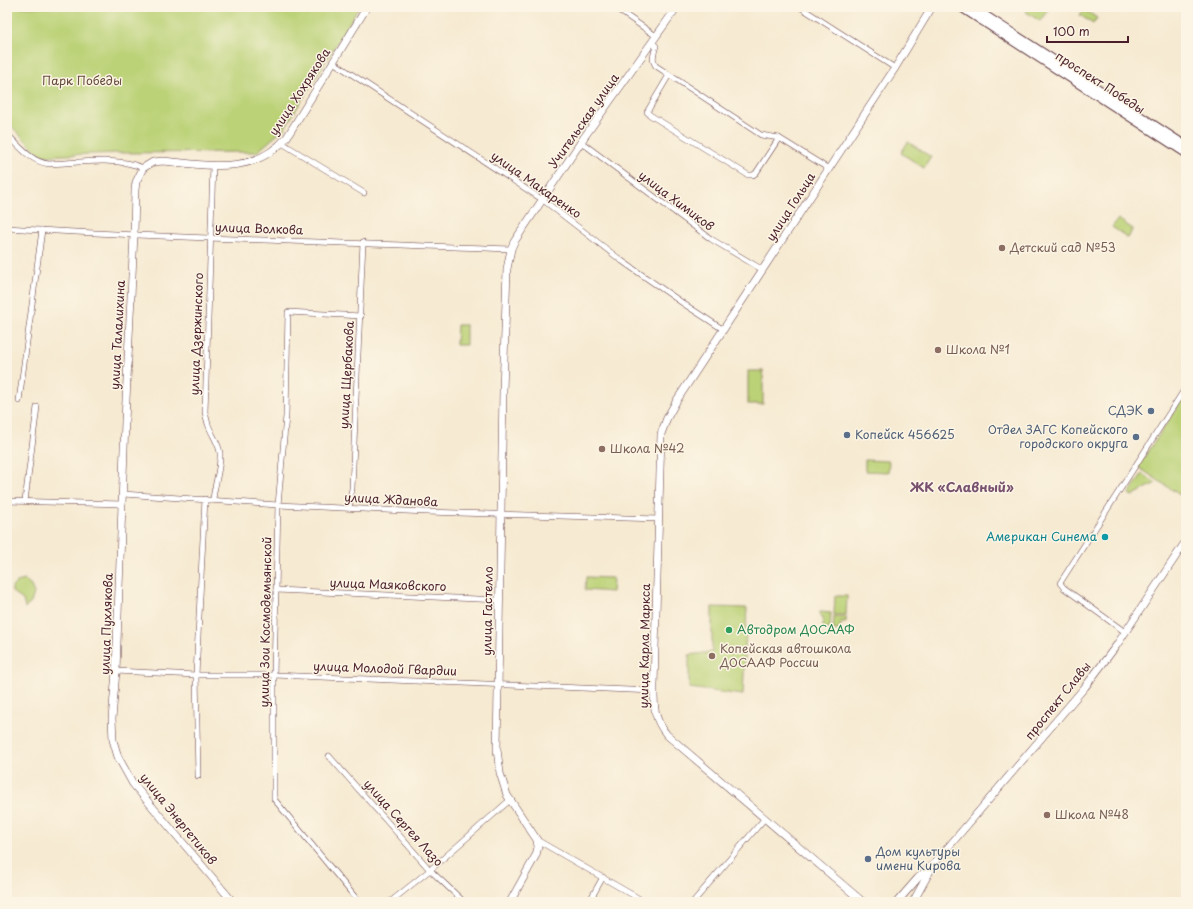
<svg xmlns="http://www.w3.org/2000/svg" width="1193" height="909" viewBox="0 0 1193 909" font-family="'Playpen Sans',sans-serif">
	<style>
		.green { fill: #bbd277; stroke: #827851 }
		.lines { fill: none; stroke-linecap: round; stroke-linejoin: round }
		.street-casing { stroke: #643d44; stroke-width: 6 }
		.secondary-casing { stroke: #643d44; stroke-width: 8 }
		.primary-casing { stroke: #643d44; stroke-width: 10 }
		.street { stroke: #fff; stroke-width: 5 }
		.secondary { stroke: #fff; stroke-width: 7 }
		.primary { stroke: #fff; stroke-width: 8 }
		.education-dot { fill: #8d6e63; stroke: #fcf5e5; stroke-width: 1.5 }
		.service-dot { fill: #5c6f8a; stroke: #fcf5e5; stroke-width: 1.5 }
		.culture-dot { fill: #0f9aa8; stroke: #fcf5e5; stroke-width: 1.5 }
		.leisure-dot { fill: #2e9e5b; stroke: #fcf5e5; stroke-width: 1.5 }
		.labels { text-anchor: middle; stroke-width: 3; stroke-linejoin: round; paint-order: stroke }
		.park-label { font-size: 12px; fill: #664c3e; stroke: #fcf5e5 }
		.street-label { font-size: 12px; fill: #4a1f2b; stroke: #fcf5e5 }
		.education-label { font-size: 12px; fill: #785e54; stroke: #fcf5e5; text-anchor: start }
		.service-label { font-size: 12px; fill: #4e5e75; stroke: #fcf5e5; text-anchor: end }
		.culture-label { font-size: 12px; fill: #0d838f; stroke: #fcf5e5; text-anchor: end }
		.leisure-label { font-size: 12px; fill: #27864d; stroke: #fcf5e5; text-anchor: start }
		.neighbourhood-label { font-size: 13px; font-weight: bold; fill: #77516f; stroke: #fcf5e5 }
	</style>
	<rect width="100%" height="100%" fill="#fcf5e5"/>
	<filter id="ink" filterUnits="userSpaceOnUse"><feTurbulence type="fractalNoise" baseFrequency=".025" numOctaves="2"/><feDisplacementMap in="SourceGraphic" scale="8" xChannelSelector="R" yChannelSelector="G"/><feConvolveMatrix kernelMatrix="1 2 1 2 8 2 1 2 1" color-interpolation-filters="sRGB"/></filter>
	<filter id="wash" filterUnits="userSpaceOnUse"><feTurbulence type="fractalNoise" baseFrequency=".012" numOctaves="4" result="noise"/><feDisplacementMap in="SourceGraphic" scale="16" xChannelSelector="R" yChannelSelector="G"/><feGaussianBlur stdDeviation="0.9" result="paint"/><feColorMatrix in="noise" values="0 0 0 0 0 0 0 0 0 0 0 0 0 0 0 0 0 1.4 0 .05"/><feComposite in="paint" operator="in"/></filter>
	<g filter="url(#wash)">
		<rect width="100%" height="100%" fill="#f6ead2"/>
		<g class="green">
			<path d="M 7,7 L 359,7 L 284,129 L 257,152 L 116,153 L 41,156 L 7,122 Z"/>
			<path d="M 1029,7 L 1050,7 L 1040,21 L 1026,12 Z"/>
			<path d="M 1084,9 L 1097,18 L 1093,24 L 1080,15 Z"/>
			<path d="M 908,142 L 931,157 L 924,168 L 901,153 Z"/>
			<path d="M 1118,219 L 1133,229 L 1128,238 L 1112,227 Z"/>
			<path d="M 457,325 L 466,325 L 466,345 L 456,345 Z"/>
			<rect x="748" y="371" width="15" height="33"/>
			<path d="M 1186,394 L 1186,499 L 1138,467 Z"/>
			<path d="M 865,460 L 889,461 L 888,472 L 865,471 Z"/>
			<path d="M 1142,474 L 1156,483 L 1132,496 L 1129,494 Z"/>
			<path d="M 586,577 L 613,578 L 612,592 L 585,590 Z"/>
			<path d="M 25,580 L 30,584 L 34,593 L 31,603 L 25,608 L 23,600 L 12,592 L 12,587 L 17,582 Z"/>
			<path d="M 835,596 L 847,596 L 846,615 L 834,615 Z"/>
			<path d="M 712,607 L 747,608 L 743,695 L 689,688 L 689,655 L 712,652 Z"/>
			<path d="M 820,612 L 831,613 L 830,629 L 823,628 L 823,618 L 820,617 Z"/>
			<path d="M 834,617 L 846,617 L 846,622 L 841,622 L 840,630 L 833,630 Z"/>
		</g>
	</g>
	<g filter="url(#ink)">
		<g class="lines">
			<g class="street-casing">
				<g id="street">
					<path d="M 614,7 L 656,36"/>
					<path d="M 800,7 L 895,68"/>
					<path d="M 652,42 L 656,46 C 654,53 651,60 656,66 L 761,135 L 779,138 L 829,169"/>
					<path d="M 333,62 L 543,200 L 622,261 L 684,304 L 724,330"/>
					<path d="M 669,75 L 647,112 L 650,115 L 748,175 L 753,175 L 756,173 L 779,138"/>
					<path d="M 7,134 C 19,146 31,162 49,164 C 76,163 119,156 143,168"/>
					<path d="M 581,142 L 711,239 L 763,270"/>
					<path d="M 282,143 L 364,193"/>
					<path d="M 213,165 L 205,412 C 206,416 207,421 208,424 C 211,434 219,443 220,453 C 221,469 214,485 213,500"/>
					<path d="M 7,228 C 175,239 343,242 511,249"/>
					<path d="M 19,401 L 42,230"/>
					<path d="M 123,494 L 278,505 L 427,512 L 659,519"/>
					<path d="M 7,501 L 123,504"/>
					<path d="M 25,501 L 37,407"/>
					<path d="M 349,508 L 352,488 L 363,242"/>
					<path d="M 276,590 L 500,600"/>
					<path d="M 1125,632 L 1064,588 L 1060,583 L 1186,387"/>
					<path d="M 116,671 L 196,675 L 274,675 L 654,691"/>
					<path d="M 329,756 L 430,870 L 464,902"/>
					<path d="M 198,776 L 196,675 L 205,499"/>
					<path d="M 537,840 L 645,902"/>
					<path d="M 359,902 L 274,799 L 274,675 L 278,505 L 286,416 L 288,312 L 361,316"/>
					<path d="M 390,902 L 430,870 L 510,800"/>
					<path d="M 589,902 L 603,877"/>
					<path d="M 693,902 L 765,818"/>
				</g>
			</g>
			<g class="secondary-casing">
				<g id="secondary">
					<path d="M 233,902 L 133,784 L 118,757 L 113,740 L 112,719 L 116,671 L 125,421 L 134,234 L 135,190 L 136,182 L 143,168 L 153,162 L 163,161 C 209,165 254,176 287,137 L 367,7"/>
					<path d="M 510,902 L 536,855 L 538,847 L 537,840 L 507,795 L 500,773 L 497,749 L 503,391 L 507,269 L 511,249 L 514,242 L 585,136 L 677,7"/>
					<path d="M 863,902 L 667,735 C 653,718 654,706 654,685 L 661,434 L 667,418 L 677,400 L 895,68 L 932,7"/>
					<path d="M 897,902 L 918,878 L 933,865 L 1085,687 L 1116,646 L 1186,541"/>
					<path d="M 913,902 L 931,869"/>
				</g>
			</g>
			<g class="primary-casing">
				<g id="primary">
					<path d="M 961,7 L 1186,153"/>
					<path d="M 972,7 L 1186,146"/>
				</g>
			</g>
			<use href="#street" class="street"/>
			<use href="#secondary" class="secondary"/>
			<use href="#primary" class="primary"/>
		</g>
	</g>
	<g class="education-dot">
		<circle cx="1002" cy="248" r="4"/>
		<circle cx="938" cy="350" r="4"/>
		<circle cx="602" cy="449" r="4"/>
		<circle cx="712" cy="656" r="4"/>
		<circle cx="1047" cy="815" r="4"/>
	</g>
	<g class="service-dot">
		<circle cx="1151" cy="411" r="4"/>
		<circle cx="847" cy="435" r="4"/>
		<circle cx="1136" cy="437" r="4"/>
		<circle cx="868" cy="859" r="4"/>
	</g>
	<circle class="culture-dot" cx="1105" cy="537" r="4"/>
	<circle class="leisure-dot" cx="729" cy="630" r="4"/>
	<g class="labels">
		<g class="park-label">
			<text x="82" y="85">Парк Победы</text>
		</g>
		<g class="street-label">
			<text transform="translate(1100 83) rotate(33)" y="4">проспект Победы</text>
			<text transform="translate(300 92) rotate(-57)" y="4">улица Хохрякова</text>
			<text transform="translate(584 121) rotate(-55)" y="4">Учительская улица</text>
			<text transform="translate(536 185) rotate(35)" y="4">улица Макаренко</text>
			<text transform="translate(676 201) rotate(37)" y="4">улица Химиков</text>
			<text transform="translate(791 207) rotate(-57)" y="4">улица Гольца</text>
			<text transform="translate(259 229) rotate(2)" y="4">улица Волкова</text>
			<text transform="translate(197 334) rotate(-88)" y="4">улица Дзержинского</text>
			<text transform="translate(118 335) rotate(-87)" y="4">улица Талалихина</text>
			<text transform="translate(347 375) rotate(-87)" y="4">улица Щербакова</text>
			<text transform="translate(391 500) rotate(3)" y="4">улица Жданова</text>
			<text transform="translate(388 585) rotate(2)" y="4">улица Маяковского</text>
			<text transform="translate(488 611) rotate(-89)" y="4">улица Гастелло</text>
			<text transform="translate(266 622) rotate(-89)" y="4">улица Зои Космодемьянской</text>
			<text transform="translate(107 624) rotate(-88)" y="4">улица Пухлякова</text>
			<text transform="translate(645 646) rotate(-89)" y="4">улица Карла Маркса</text>
			<text transform="translate(385 669) rotate(2)" y="4">улица Молодой Гвардии</text>
			<text transform="translate(1058 701) rotate(-51)" y="4">проспект Славы</text>
			<text transform="translate(178 819) rotate(51)" y="4">улица Энергетиков</text>
			<text transform="translate(403 823) rotate(48)" y="4">улица Сергея Лазо</text>
		</g>
		<g class="education-label">
			<text x="1010" y="252">Детский сад №53</text>
			<text x="946" y="354">Школа №1</text>
			<text x="610" y="453">Школа №42</text>
			<text x="720" y="653">Копейская автошкола<tspan x="720" dy="14">ДОСААФ России</tspan></text>
			<text x="1055" y="819">Школа №48</text>
		</g>
		<g class="service-label">
			<text x="1143" y="415">СДЭК</text>
			<text x="1128" y="434">Отдел ЗАГС Копейского<tspan x="1128" dy="14">городского округа</tspan></text>
			<text x="855" y="439" text-anchor="start">Копейск 456625</text>
			<text x="876" y="856" text-anchor="start">Дом культуры<tspan x="876" dy="14">имени Кирова</tspan></text>
		</g>
		<g class="culture-label">
			<text x="1097" y="541">Американ Синема</text>
		</g>
		<g class="leisure-label">
			<text x="737" y="634">Автодром ДОСААФ</text>
		</g>
		<g class="neighbourhood-label">
			<text x="962" y="492">ЖК «Славный»</text>
		</g>
	</g>
	<rect width="1193" height="909" fill="none" stroke="#fcf5e5" stroke-width="24"/>
	<path d="M1047 36v6h81v-6" fill="none" stroke="#4a1f2b" stroke-width="2"/>
	<text x="1053" y="36" font-size="12" fill="#4a1f2b" stroke="#fcf5e5" stroke-width="3" paint-order="stroke">100 m</text>
</svg>
